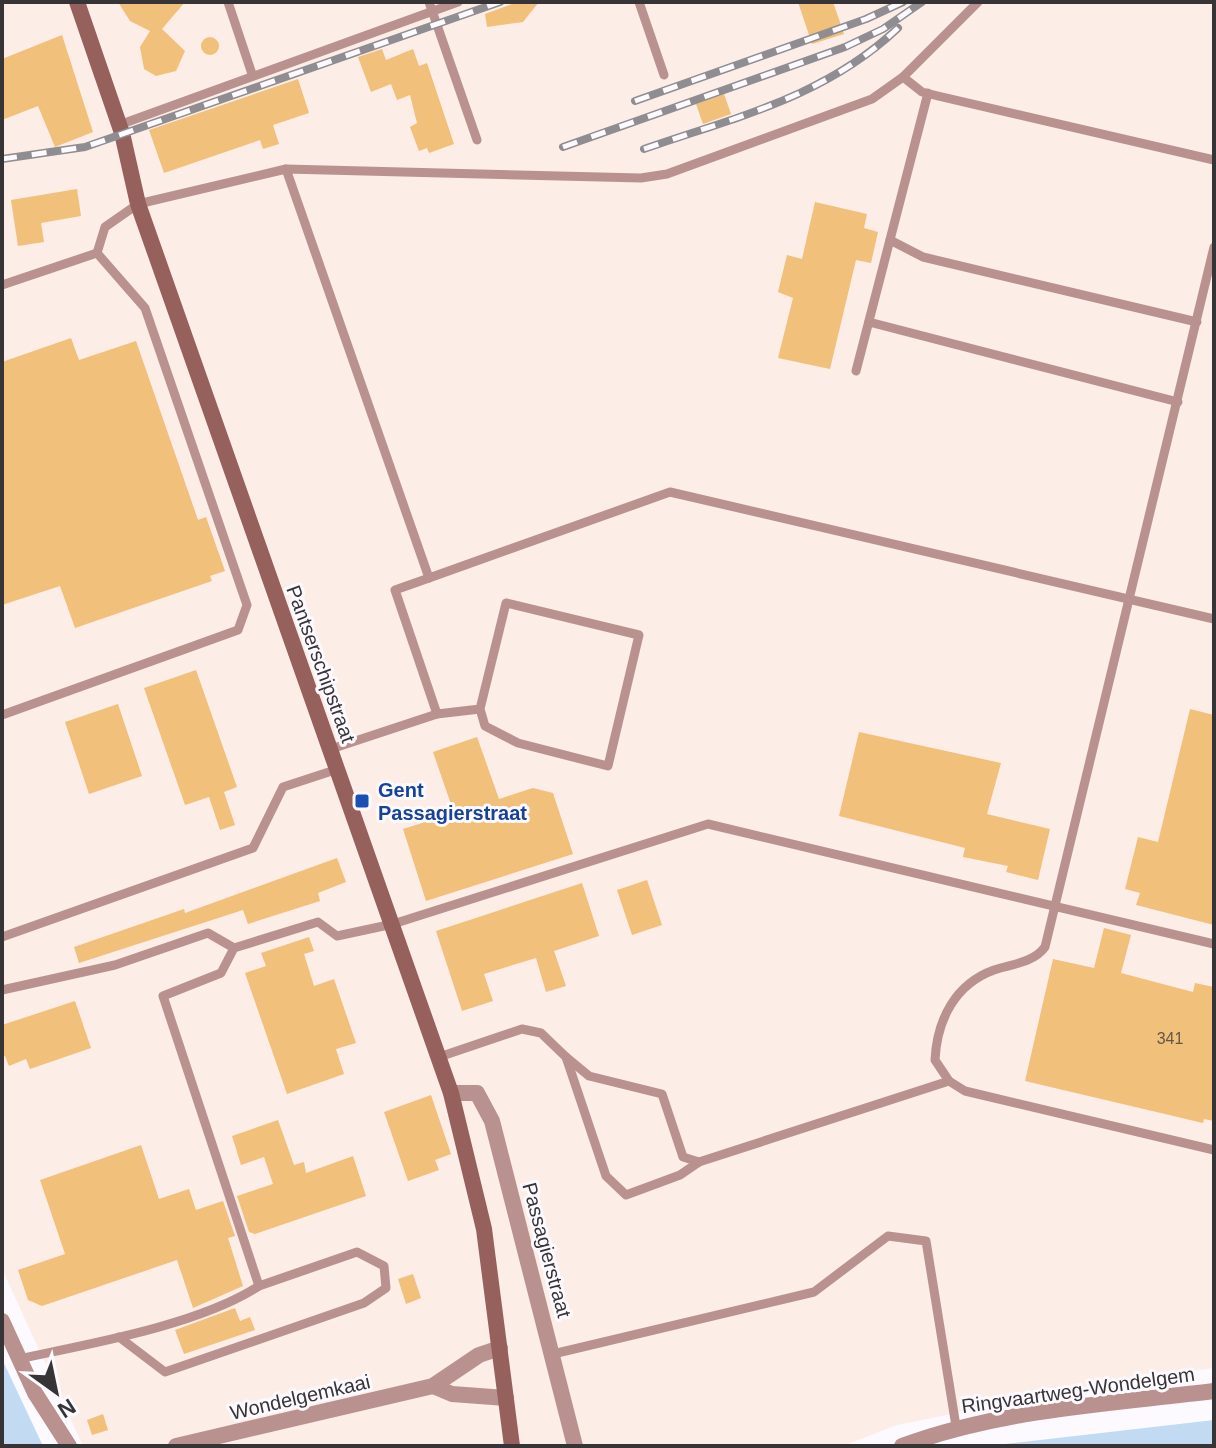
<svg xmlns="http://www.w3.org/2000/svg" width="1216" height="1448" viewBox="0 0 1216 1448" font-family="Helvetica,sans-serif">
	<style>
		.industrial { fill: #fcede7 }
		.water { fill: #c3dbf2 }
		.building { fill: #f1c07a }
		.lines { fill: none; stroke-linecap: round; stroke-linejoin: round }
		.service { stroke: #b99290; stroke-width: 9 }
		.minor { stroke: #b99290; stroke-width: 16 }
		.secondary { stroke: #96605d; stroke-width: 16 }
		.rail-casing { stroke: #8f8d91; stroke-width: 8 }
		.rail { stroke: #fcfafe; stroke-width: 5; stroke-dasharray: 15; stroke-linecap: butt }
		.transit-dot { fill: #1a4fb4; stroke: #fcfafe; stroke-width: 3 }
		.labels { text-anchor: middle; stroke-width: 6; stroke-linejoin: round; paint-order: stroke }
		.number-label { font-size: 16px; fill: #655748 }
		.street-label { font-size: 20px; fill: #363437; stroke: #fcfafe }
		.transit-label { font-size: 20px; font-weight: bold; fill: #164399; stroke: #fcfafe; text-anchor: start }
	</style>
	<rect width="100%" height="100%" fill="#fcfafe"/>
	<path class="industrial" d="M 2,2 L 1214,2 L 1214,1368 L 1099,1384 L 897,1425 L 843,1446 L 83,1446 L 2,1269 Z"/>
	<g class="water">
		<path d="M 2,1359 L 43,1446 L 2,1446 Z"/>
		<path d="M 1214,1420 L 1214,1446 L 987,1446 Z"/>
	</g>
	<g class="building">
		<path d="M 118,2 L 185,2 L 162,29 L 185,51 L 176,71 L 156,76 L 144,69 L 140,47 L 150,31 L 130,21 Z"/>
		<path d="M 517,2 L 539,2 L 523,22 L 487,27 L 485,14 Z"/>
		<path d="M 798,2 L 833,2 L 844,34 L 812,44 Z"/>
		<path d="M 62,35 L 93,132 L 55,147 L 38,106 L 2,120 L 2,59 Z"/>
		<circle cx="210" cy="46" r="9"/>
		<path d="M 382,49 L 386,60 L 413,49 L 419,66 L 427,63 L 454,144 L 429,153 L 427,148 L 419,151 L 410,127 L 417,123 L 410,95 L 397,100 L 391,84 L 371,92 L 358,57 Z"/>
		<path d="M 298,79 L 309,113 L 273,125 L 279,144 L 263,149 L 260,140 L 164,173 L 149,130 Z"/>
		<path d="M 724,94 L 731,114 L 703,124 L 696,104 Z"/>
		<path d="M 77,189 L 81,216 L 41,223 L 44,242 L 18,246 L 11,200 Z"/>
		<path d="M 815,202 L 867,214 L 864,228 L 878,232 L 871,263 L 856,260 L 830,369 L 778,358 L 793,298 L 778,292 L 787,255 L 802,259 Z"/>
		<path d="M 71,338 L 79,360 L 136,341 L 198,520 L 206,517 L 225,571 L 210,576 L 212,581 L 75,628 L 60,586 L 2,605 L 2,362 Z"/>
		<path d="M 196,670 L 237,787 L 224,792 L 235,825 L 220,830 L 209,797 L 185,805 L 144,688 Z"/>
		<path d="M 118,704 L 142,776 L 89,794 L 65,722 Z"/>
		<path d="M 1190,709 L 1214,715 L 1214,925 L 1136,905 L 1140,893 L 1125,889 L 1138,837 L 1158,842 Z"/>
		<path d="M 859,732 L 1001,763 L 987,814 L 1050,829 L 1038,880 L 1006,872 L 1008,866 L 963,857 L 965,848 L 839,816 Z"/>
		<path d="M 477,737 L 499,799 L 533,788 L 553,793 L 573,854 L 426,901 L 403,829 L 454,813 L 433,752 Z"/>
		<path d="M 337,858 L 346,882 L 318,893 L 320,901 L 248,924 L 243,910 L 79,963 L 74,947 L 184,909 L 185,913 Z"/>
		<path d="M 647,880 L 662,925 L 632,935 L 617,890 Z"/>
		<path d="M 582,883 L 599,936 L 554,951 L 566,986 L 546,992 L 536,958 L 484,974 L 493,1001 L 462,1011 L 436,931 Z"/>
		<path d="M 1104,928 L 1131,935 L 1121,973 L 1193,992 L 1195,983 L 1214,987 L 1214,1121 L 1204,1119 L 1203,1123 L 1025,1081 L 1053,959 L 1094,968 Z"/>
		<path d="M 309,937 L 314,951 L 304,954 L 314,986 L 334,979 L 356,1043 L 336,1049 L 344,1074 L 287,1094 L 245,973 L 266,966 L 261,953 Z"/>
		<path d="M 75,1001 L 91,1048 L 30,1069 L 26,1059 L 9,1066 L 5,1056 L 2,1057 L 2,1025 Z"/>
		<path d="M 431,1095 L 451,1154 L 435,1160 L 439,1170 L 408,1181 L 384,1112 Z"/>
		<path d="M 278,1120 L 294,1165 L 304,1162 L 306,1173 L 353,1156 L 366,1196 L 255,1234 L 249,1232 L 237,1196 L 273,1184 L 264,1157 L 241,1165 L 232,1136 Z"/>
		<path d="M 141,1145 L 159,1199 L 189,1189 L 196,1210 L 223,1201 L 235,1236 L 228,1238 L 243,1286 L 193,1308 L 177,1260 L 42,1306 L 28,1300 L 18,1270 L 65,1254 L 40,1180 Z"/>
		<path d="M 413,1274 L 421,1298 L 406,1304 L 398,1279 Z"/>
		<path d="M 235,1308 L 240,1321 L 250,1317 L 255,1330 L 184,1354 L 175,1330 Z"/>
		<path d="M 103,1414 L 108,1430 L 92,1435 L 87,1420 Z"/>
	</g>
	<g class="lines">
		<g class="service">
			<path d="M 228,2 L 252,74"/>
			<path d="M 429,2 L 477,140"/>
			<path d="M 639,2 L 664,75"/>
			<path d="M 903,77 L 922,92 L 938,96 L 1214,160"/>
			<path d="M 119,125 L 458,2"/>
			<path d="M 286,169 L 429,578 L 670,492 L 1214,619"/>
			<path d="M 890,240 L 923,257 L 1197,322"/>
			<path d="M 1214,247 L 1045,947 C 1033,963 1012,964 994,970 C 955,984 937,1020 935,1060 L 949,1081 L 965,1091 L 1214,1150"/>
			<path d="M 97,253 L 105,227 L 138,204 L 286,169 L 641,178 L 667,174 L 872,99 L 903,77 L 978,2"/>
			<path d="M 2,285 L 97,253 L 145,308 L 247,605 L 238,630 L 2,715"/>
			<path d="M 869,322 L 1178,402"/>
			<path d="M 856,371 L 928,93"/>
			<path d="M 429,578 L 395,590 L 437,714 L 480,709 L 485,726 L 518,743 L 608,766 L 639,635 L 506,603 L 480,709"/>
			<path d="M 331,749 L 437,714"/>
			<path d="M 2,937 L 253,848 L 283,787 L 338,769"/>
			<path d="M 2,990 L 115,965 L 208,933 L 234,948"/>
			<path d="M 439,1057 L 522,1029 L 541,1033 L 566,1057 L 606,1176 L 626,1195 L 680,1175 L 699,1162 L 949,1081"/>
			<path d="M 566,1057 L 589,1076 L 662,1094 L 683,1157 L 699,1162"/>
			<path d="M 119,1337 L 165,1372 L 364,1303 L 386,1288 L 384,1266 L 357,1252 L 259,1286"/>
			<path d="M 553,1354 L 814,1292 L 888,1236 L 926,1241 L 956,1426"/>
			<path d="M 18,1359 C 89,1344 199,1325 259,1286 L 163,996 L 221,973 L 234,948 L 318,922 L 337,936 L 393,924 L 708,824 L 1214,944"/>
		</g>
		<g class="minor">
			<path d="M 451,1093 L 477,1093 L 492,1121 L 575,1446"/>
			<path d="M 2,1321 L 35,1393 L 69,1446"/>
			<path d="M 433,1386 L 452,1394 L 506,1398"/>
			<path d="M 176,1446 L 433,1386 L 479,1355 L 500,1348"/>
			<path d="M 902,1446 C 1002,1409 1109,1404 1214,1391"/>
		</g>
		<path class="secondary" d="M 77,2 L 122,133 L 138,204 L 451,1093 L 484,1229 L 512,1446"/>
		<g class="rail-casing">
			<g id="rail">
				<path d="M 635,101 L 866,19 L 903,2"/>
				<path d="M 563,147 L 845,47 L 883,29 L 922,2"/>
				<path d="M 644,149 C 736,117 825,97 898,28"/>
				<path d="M 2,159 L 85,147 L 500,2"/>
			</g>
		</g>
		<use href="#rail" class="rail"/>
	</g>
	<rect class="transit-dot" x="354" y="793" width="16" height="16" rx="4"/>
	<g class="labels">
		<g class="number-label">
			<text x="1170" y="1044">341</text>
		</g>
		<g class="street-label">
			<text transform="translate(321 664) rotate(70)" y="7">Pantserschipstraat</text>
			<text transform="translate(547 1250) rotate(75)" y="7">Passagierstraat</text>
			<text transform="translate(1078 1390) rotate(-8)" y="7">Ringvaartweg-Wondelgem</text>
			<text transform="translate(300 1397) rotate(-13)" y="7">Wondelgemkaai</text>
		</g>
		<g class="transit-label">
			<text x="378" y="797">Gent<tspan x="378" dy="23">Passagierstraat</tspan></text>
		</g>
	</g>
	<rect width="1216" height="1448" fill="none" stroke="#363437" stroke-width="8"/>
	<g transform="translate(56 1392) rotate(147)" stroke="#fcfafe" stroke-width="6" paint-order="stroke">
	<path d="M0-6L14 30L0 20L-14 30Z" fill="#363437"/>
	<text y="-12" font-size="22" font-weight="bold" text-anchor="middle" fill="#363437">N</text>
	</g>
</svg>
